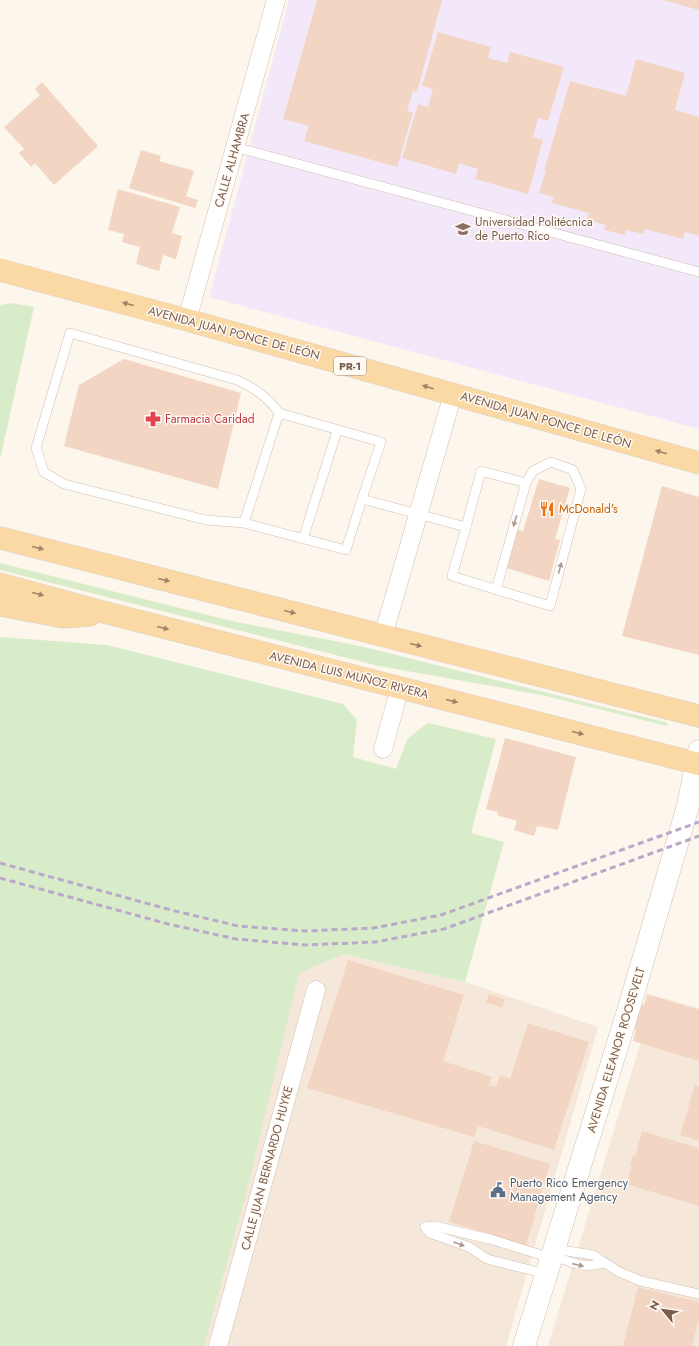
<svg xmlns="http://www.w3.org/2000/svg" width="699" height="1346" viewBox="0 0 699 1346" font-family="Jost,sans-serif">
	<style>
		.residential { fill: #f5e8da }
		.education { fill: #f3e8fa }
		.green { fill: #d8ecc9 }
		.building { fill: #f3d5c3 }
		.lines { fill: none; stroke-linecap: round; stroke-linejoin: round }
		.service-casing { stroke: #d1beb0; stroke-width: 10 }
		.minor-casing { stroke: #d1beb0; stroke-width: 19 }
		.tertiary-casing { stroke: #d1beb0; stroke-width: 23 }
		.primary-casing { stroke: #dad1cd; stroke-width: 23 }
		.service { stroke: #fff; stroke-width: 9 }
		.minor { stroke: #fff; stroke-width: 18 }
		.tertiary { stroke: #fff; stroke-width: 22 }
		.primary { stroke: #fbd9a5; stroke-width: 22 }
		.rail { stroke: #b9a8c9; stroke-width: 3; stroke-dasharray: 6 4; stroke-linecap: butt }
		.oneway { fill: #a18267 }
		.oneway2 { fill: #af9d94 }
		.labels { text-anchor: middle; stroke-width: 3; stroke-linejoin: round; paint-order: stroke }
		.shield { fill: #fffaf3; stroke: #a28b7f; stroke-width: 1 }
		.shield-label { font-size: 11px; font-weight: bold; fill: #7a5c4d }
		.street-label { font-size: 12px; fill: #7a5c4d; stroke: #fffaf3 }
		.education-label { font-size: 12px; fill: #785e54; stroke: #fffaf3; text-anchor: start }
		.health-label { font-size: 12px; fill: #be3a42; stroke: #fffaf3; text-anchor: start }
		.food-label { font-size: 12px; fill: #c56008; stroke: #fffaf3; text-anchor: start }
		.service-label { font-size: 12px; fill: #4e5e75; stroke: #fffaf3; text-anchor: start }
	</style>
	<rect width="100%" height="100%" fill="#fdf6ec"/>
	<g class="residential">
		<path d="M 0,929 L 299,973 L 344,954 L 465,982 L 598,1027 L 506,1346 L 0,1346 Z"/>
		<path d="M 655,996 L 699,1008 L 699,1346 L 548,1346 Z"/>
	</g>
	<path class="education" d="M 289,0 L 699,0 L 699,429 L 209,297 Z"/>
	<g class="green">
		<path d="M 12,303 L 34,307 L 0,459 L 0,305 Z"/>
		<path d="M 0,563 L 236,622 L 360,646 L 668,723 L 667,726 L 542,695 L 379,666 L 0,570 Z"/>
		<path d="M 0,637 L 107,645 L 343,704 L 357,720 L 353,757 L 396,769 L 408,738 L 428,723 L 496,739 L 471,833 L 504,842 L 465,982 L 344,954 L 299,973 L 249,1182 L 204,1346 L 0,1346 Z"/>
	</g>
	<g class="building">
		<path d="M 317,0 L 442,0 L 417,92 L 413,91 L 407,111 L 413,113 L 397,167 L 304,141 L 309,126 L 283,119 Z"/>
		<path d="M 663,0 L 699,0 L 699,10 Z"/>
		<path d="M 438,32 L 491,47 L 488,58 L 507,63 L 510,52 L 564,67 L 548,121 L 538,118 L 533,137 L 543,140 L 528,194 L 475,179 L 478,169 L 459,163 L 456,174 L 402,158 L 418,104 L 428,107 L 433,89 L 422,86 Z"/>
		<path d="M 636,59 L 685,73 L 675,110 L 699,117 L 699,236 L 685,232 L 683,239 L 645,229 L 644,234 L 626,230 L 625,235 L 604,230 L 606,225 L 587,220 L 589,213 L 552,203 L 554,197 L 539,193 L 546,171 L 544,171 L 570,81 L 626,96 Z"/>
		<path d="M 42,82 L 98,146 L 54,185 L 35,163 L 31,167 L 19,153 L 24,149 L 4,127 L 40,95 L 35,89 Z"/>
		<path d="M 141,150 L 161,156 L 159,161 L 194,171 L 186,196 L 198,200 L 195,208 L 129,188 Z"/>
		<path d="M 118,189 L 180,207 L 172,233 L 182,236 L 176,259 L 163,255 L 159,271 L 136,264 L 140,247 L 122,242 L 124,234 L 108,230 Z"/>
		<path d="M 124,359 L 241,393 L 218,489 L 64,446 L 79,385 Z"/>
		<path d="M 539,479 L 570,488 L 555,539 L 560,540 L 549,581 L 506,568 L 518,530 L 523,531 Z"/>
		<path d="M 662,486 L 699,497 L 699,655 L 622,636 Z"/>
		<path d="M 505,738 L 576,757 L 558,830 L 537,826 L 534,836 L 514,830 L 517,821 L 497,815 L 498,812 L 486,809 Z"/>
		<path d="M 348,960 L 464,995 L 443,1061 L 492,1077 L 489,1085 L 496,1087 L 500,1075 L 510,1079 L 528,1023 L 589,1042 L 554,1150 L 478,1126 L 474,1137 L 307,1088 Z"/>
		<path d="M 489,994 L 505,999 L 502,1008 L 486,1002 Z"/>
		<path d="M 647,994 L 699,1010 L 699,1061 L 633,1041 L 636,1029 L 634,1028 L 641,1004 L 644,1005 Z"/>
		<path d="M 695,1085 L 699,1086 L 699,1141 L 680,1135 Z"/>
		<path d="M 642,1131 L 699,1148 L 699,1206 L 626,1184 L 632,1166 L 630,1165 L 633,1155 L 635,1156 Z"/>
		<path d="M 474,1141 L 550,1164 L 526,1245 L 449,1222 Z"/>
		<path d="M 638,1287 L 699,1302 L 699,1319 L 692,1346 L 623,1346 Z"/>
	</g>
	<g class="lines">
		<g class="service-casing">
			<g id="service">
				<path d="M 235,147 L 699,272"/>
				<path d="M 362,499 L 381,442 L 279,413 L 244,523 L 346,550 L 362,499 L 466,527 L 481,471 L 526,483"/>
				<path d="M 244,523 L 206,520 L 64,484 L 44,472 L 36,448 L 70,333 L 237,380 C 254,388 268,397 279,413"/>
				<path d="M 466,527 L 452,576 L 550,606 L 581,489 L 573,470 L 551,462 L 533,471 L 526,483 L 496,590"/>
				<path d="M 303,539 L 337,431"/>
				<path d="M 425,1227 L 430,1233 L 469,1247 L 487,1259 L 546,1274"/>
				<path d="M 425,1227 L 434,1226 L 490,1239 L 551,1258"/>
				<path d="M 554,1249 L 593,1255 L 619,1272 L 641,1281 L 699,1294"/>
				<path d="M 552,1255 C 572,1263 583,1269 604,1263"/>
			</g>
		</g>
		<g class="minor-casing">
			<g id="minor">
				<path d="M 187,320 L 276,0"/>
				<path d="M 383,636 L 453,394"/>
				<path d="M 383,749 L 400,688"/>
				<path d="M 218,1346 L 316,990"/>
			</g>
		</g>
		<g class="tertiary-casing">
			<path id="tertiary" d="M 524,1346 L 629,1008 L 688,806 L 699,751"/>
		</g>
		<g class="primary-casing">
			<g id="primary">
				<path d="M 0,270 L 187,320 L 699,463"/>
				<path d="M 0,538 L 699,716"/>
				<path d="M 0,584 L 107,613 L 699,764"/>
				<path d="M 0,605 L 63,617 L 90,615"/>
			</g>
		</g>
		<use href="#service" class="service"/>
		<use href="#minor" class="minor"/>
		<use href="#tertiary" class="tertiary"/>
		<use href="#primary" class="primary"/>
		<g class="rail">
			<path d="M 0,863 L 171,910 L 238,926 L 306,931 L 374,928 L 441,915 L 699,822"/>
			<path d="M 0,878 L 168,924 L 236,939 L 305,945 L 375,942 L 444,929 L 699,836"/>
		</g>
	</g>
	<defs><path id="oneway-solid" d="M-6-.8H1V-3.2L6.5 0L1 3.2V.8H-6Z"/></defs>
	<g class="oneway">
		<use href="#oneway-solid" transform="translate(128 304) rotate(-165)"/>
		<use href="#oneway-solid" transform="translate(428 387) rotate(-164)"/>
		<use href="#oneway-solid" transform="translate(661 452) rotate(-164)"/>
		<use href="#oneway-solid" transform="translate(38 548) rotate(14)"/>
		<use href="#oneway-solid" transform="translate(164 580) rotate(14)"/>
		<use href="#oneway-solid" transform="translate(38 594) rotate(15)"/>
		<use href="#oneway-solid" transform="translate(290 612) rotate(14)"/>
		<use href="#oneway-solid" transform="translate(163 628) rotate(14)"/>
		<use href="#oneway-solid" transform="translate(416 645) rotate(14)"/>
		<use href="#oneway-solid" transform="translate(452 701) rotate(14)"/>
		<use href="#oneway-solid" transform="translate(578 733) rotate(14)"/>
	</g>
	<g class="oneway2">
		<use href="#oneway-solid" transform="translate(515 521) rotate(106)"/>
		<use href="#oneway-solid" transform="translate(560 568) rotate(-75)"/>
		<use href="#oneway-solid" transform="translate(459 1244) rotate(20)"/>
		<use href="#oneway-solid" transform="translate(578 1265) rotate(13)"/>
	</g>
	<defs>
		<g id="university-bare" transform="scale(1.2)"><path d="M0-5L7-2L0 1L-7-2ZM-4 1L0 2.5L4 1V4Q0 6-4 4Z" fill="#8d6e63" stroke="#fffaf3" stroke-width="2.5" paint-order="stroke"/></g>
		<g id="pharmacy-bare" transform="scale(1.2)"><path d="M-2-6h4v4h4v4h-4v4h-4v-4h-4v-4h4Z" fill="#e0444e" stroke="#fffaf3" stroke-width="2.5" paint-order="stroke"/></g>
		<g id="restaurant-bare" transform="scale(1.2)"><path d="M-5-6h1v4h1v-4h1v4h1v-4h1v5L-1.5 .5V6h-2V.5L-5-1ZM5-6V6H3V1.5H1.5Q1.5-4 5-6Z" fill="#e8710a" stroke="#fffaf3" stroke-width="2.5" paint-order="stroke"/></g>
		<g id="civic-bare" transform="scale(1.2)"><path d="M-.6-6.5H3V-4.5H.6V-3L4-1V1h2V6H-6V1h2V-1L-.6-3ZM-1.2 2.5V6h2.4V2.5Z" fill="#5c6f8a" stroke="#fffaf3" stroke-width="2.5" paint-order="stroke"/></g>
	</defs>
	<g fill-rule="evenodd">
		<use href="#university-bare" x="463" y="229"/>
		<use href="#pharmacy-bare" x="153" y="419"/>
		<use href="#restaurant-bare" x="547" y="509"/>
		<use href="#civic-bare" x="498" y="1190"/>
	</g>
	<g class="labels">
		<rect class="shield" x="334" y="357" width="32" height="18" rx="3"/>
		<g class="shield-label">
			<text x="350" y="370">PR-1</text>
		</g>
		<g class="street-label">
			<text transform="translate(232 160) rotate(-74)" y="4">CALLE ALHAMBRA</text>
			<text transform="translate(234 333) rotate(15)" y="4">AVENIDA JUAN PONCE DE LEÓN</text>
			<text transform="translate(546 420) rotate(16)" y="4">AVENIDA JUAN PONCE DE LEÓN</text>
			<text transform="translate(349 675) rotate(14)" y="4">AVENIDA LUIS MUÑOZ RIVERA</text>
			<text transform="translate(616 1050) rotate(-73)" y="4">AVENIDA ELEANOR ROOSEVELT</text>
			<text transform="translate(267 1168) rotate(-75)" y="4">CALLE JUAN BERNARDO HUYKE</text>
		</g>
		<g class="education-label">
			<text x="475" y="226">Universidad Politécnica<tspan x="475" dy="14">de Puerto Rico</tspan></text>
		</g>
		<g class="health-label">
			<text x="165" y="423">Farmacia Caridad</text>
		</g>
		<g class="food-label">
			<text x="559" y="513">McDonald's</text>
		</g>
		<g class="service-label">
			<text x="510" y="1187">Puerto Rico Emergency<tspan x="510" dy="14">Management Agency</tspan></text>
		</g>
	</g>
	<g transform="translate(663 1310) rotate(299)" stroke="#fffaf3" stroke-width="3" paint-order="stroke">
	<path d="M0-3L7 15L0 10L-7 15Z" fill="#7a5c4d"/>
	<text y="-6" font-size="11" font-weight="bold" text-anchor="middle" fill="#7a5c4d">N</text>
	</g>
</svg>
